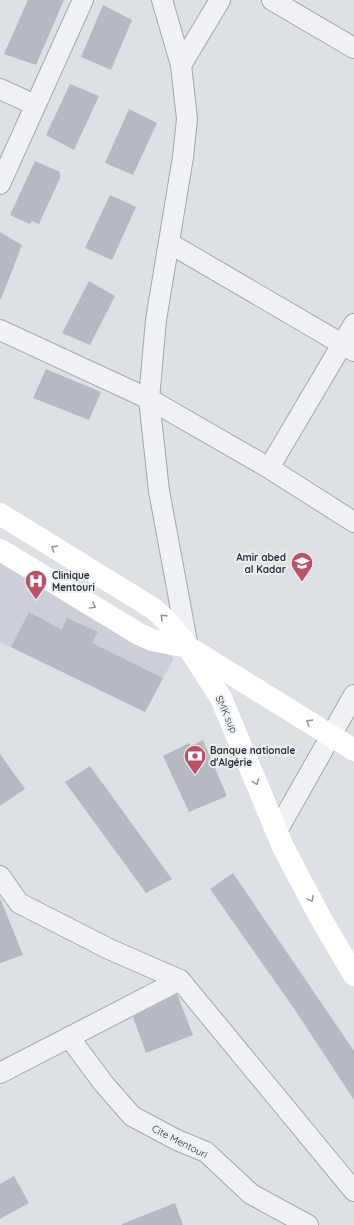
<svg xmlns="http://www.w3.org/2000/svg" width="354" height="1225" viewBox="0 0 354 1225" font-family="Quicksand,sans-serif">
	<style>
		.built { fill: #ccd0d6 }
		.building { fill: #b5bac1 }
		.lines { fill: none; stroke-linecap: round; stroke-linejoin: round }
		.minor-casing { stroke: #a3a8ae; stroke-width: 22 }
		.minor { stroke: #eff1f4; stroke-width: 20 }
		.secondary { stroke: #fff; stroke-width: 22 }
		.oneway { stroke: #94989c }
		.labels { text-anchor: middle; stroke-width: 4; stroke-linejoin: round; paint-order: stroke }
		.poi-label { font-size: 10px; font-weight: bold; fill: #29303a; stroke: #ecf0f3; text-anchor: start }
		.street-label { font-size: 10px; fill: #29303a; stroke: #ecf0f3 }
	</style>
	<rect width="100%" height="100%" fill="#dde1e5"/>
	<path class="built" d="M 0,559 L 174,658 L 145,712 L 0,642 Z"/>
	<g class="building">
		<path d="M 28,0 L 64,0 L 36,65 L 4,54 Z"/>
		<path d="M 103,5 L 132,20 L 111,70 L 81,57 Z"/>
		<path d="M 70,84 L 99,96 L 74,150 L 46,135 Z"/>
		<path d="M 129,109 L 157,123 L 133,175 L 105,163 Z"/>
		<path d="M 35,161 L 60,172 L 60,178 L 39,224 L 32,221 L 30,224 L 10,215 Z"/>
		<path d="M 110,195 L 136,207 L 112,260 L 85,248 Z"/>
		<path d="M 0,232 L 22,245 L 1,299 L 0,299 Z"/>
		<path d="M 89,281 L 115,296 L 90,345 L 62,333 Z"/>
		<path d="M 46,369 L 101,392 L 89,420 L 33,398 Z"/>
		<path d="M 29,612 L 62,630 L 67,618 L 98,632 L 92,643 L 163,678 L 145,712 L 11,647 Z"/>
		<path d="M 203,740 L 227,796 L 189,812 L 163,756 L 189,743 L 191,746 Z"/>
		<path d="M 0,754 L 25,789 L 0,806 Z"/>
		<path d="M 90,766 L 172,879 L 146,893 L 65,782 Z"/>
		<path d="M 233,873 L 354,1051 L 354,1100 L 295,1010 L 210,889 Z"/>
		<path d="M 0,898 L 23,955 L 0,963 Z"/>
		<path d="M 177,994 L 193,1035 L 146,1053 L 133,1017 Z"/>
		<path d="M 14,1176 L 29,1203 L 0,1219 L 0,1184 Z"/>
		<path d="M 175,1203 L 183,1225 L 122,1225 L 122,1224 Z"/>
	</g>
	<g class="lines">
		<g class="minor-casing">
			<g id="minor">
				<path d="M 162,0 L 181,65 L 187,119 L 183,157 L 156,320 L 149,399 L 159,491 L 188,647"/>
				<path d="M 272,0 L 354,48"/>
				<path d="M 181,65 L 220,0"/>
				<path d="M 0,89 L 35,105"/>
				<path d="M 0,184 L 83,0"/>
				<path d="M 169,243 L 354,351"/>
				<path d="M 0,330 L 149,399 L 269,468 L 354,522"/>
				<path d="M 269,468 L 354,324"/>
				<path d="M 277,831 L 354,695"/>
				<path d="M 0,876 L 19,903 L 109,949 L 180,980 L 354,1191"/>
				<path d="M 69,1037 L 104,1084 L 132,1116 L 177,1140 L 206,1152 L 251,1194 L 308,1225"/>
				<path d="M 0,1073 L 180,980"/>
			</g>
		</g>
		<use href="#minor" class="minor"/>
		<g class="secondary">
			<path d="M 0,514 L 154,609 L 170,624 L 188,647 L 354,750"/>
			<path d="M 0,550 L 139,634 L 152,640 L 188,647 L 221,698 L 283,847 L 320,917 L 354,975"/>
		</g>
	</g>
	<defs><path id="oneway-chevron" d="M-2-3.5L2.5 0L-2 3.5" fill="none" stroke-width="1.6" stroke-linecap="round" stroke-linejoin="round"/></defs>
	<g class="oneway">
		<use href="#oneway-chevron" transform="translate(54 548) rotate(-148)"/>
		<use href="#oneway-chevron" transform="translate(93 606) rotate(31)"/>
		<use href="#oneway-chevron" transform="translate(163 617) rotate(-136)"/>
		<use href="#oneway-chevron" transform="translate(309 722) rotate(-148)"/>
		<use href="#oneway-chevron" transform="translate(256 782) rotate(69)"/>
		<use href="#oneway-chevron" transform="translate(311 899) rotate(62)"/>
	</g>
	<defs>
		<g id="school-pin" transform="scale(1.15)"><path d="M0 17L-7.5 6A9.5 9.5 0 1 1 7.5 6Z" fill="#bd5065" stroke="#ecf0f3"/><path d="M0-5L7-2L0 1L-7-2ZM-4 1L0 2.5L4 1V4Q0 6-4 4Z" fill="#fff"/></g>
		<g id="hospital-pin" transform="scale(1.15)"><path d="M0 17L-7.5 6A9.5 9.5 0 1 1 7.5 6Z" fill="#bd5065" stroke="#ecf0f3"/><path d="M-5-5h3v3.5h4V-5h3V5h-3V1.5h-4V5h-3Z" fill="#fff"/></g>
		<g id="bank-pin" transform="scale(1.15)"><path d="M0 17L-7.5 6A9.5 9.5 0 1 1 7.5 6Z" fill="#bd5065" stroke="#ecf0f3"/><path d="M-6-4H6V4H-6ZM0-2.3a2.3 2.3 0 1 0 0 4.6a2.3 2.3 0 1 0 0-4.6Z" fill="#fff"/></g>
	</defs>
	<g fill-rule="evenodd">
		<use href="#school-pin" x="302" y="563"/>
		<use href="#hospital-pin" x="36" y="581"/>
		<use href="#bank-pin" x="195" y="756"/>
	</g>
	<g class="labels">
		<g class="poi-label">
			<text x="286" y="561" text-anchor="end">Amir abed<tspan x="286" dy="12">al Kadar</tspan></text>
			<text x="52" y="579">Clinique<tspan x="52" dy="12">Mentouri</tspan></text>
			<text x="210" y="754">Banque nationale<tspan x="210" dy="12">d'Algérie</tspan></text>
		</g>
		<g class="street-label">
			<text transform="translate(227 714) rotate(66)" y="4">SMK sup</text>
			<text transform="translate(180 1141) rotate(27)" y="4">Cite Mentouri</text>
		</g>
	</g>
</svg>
